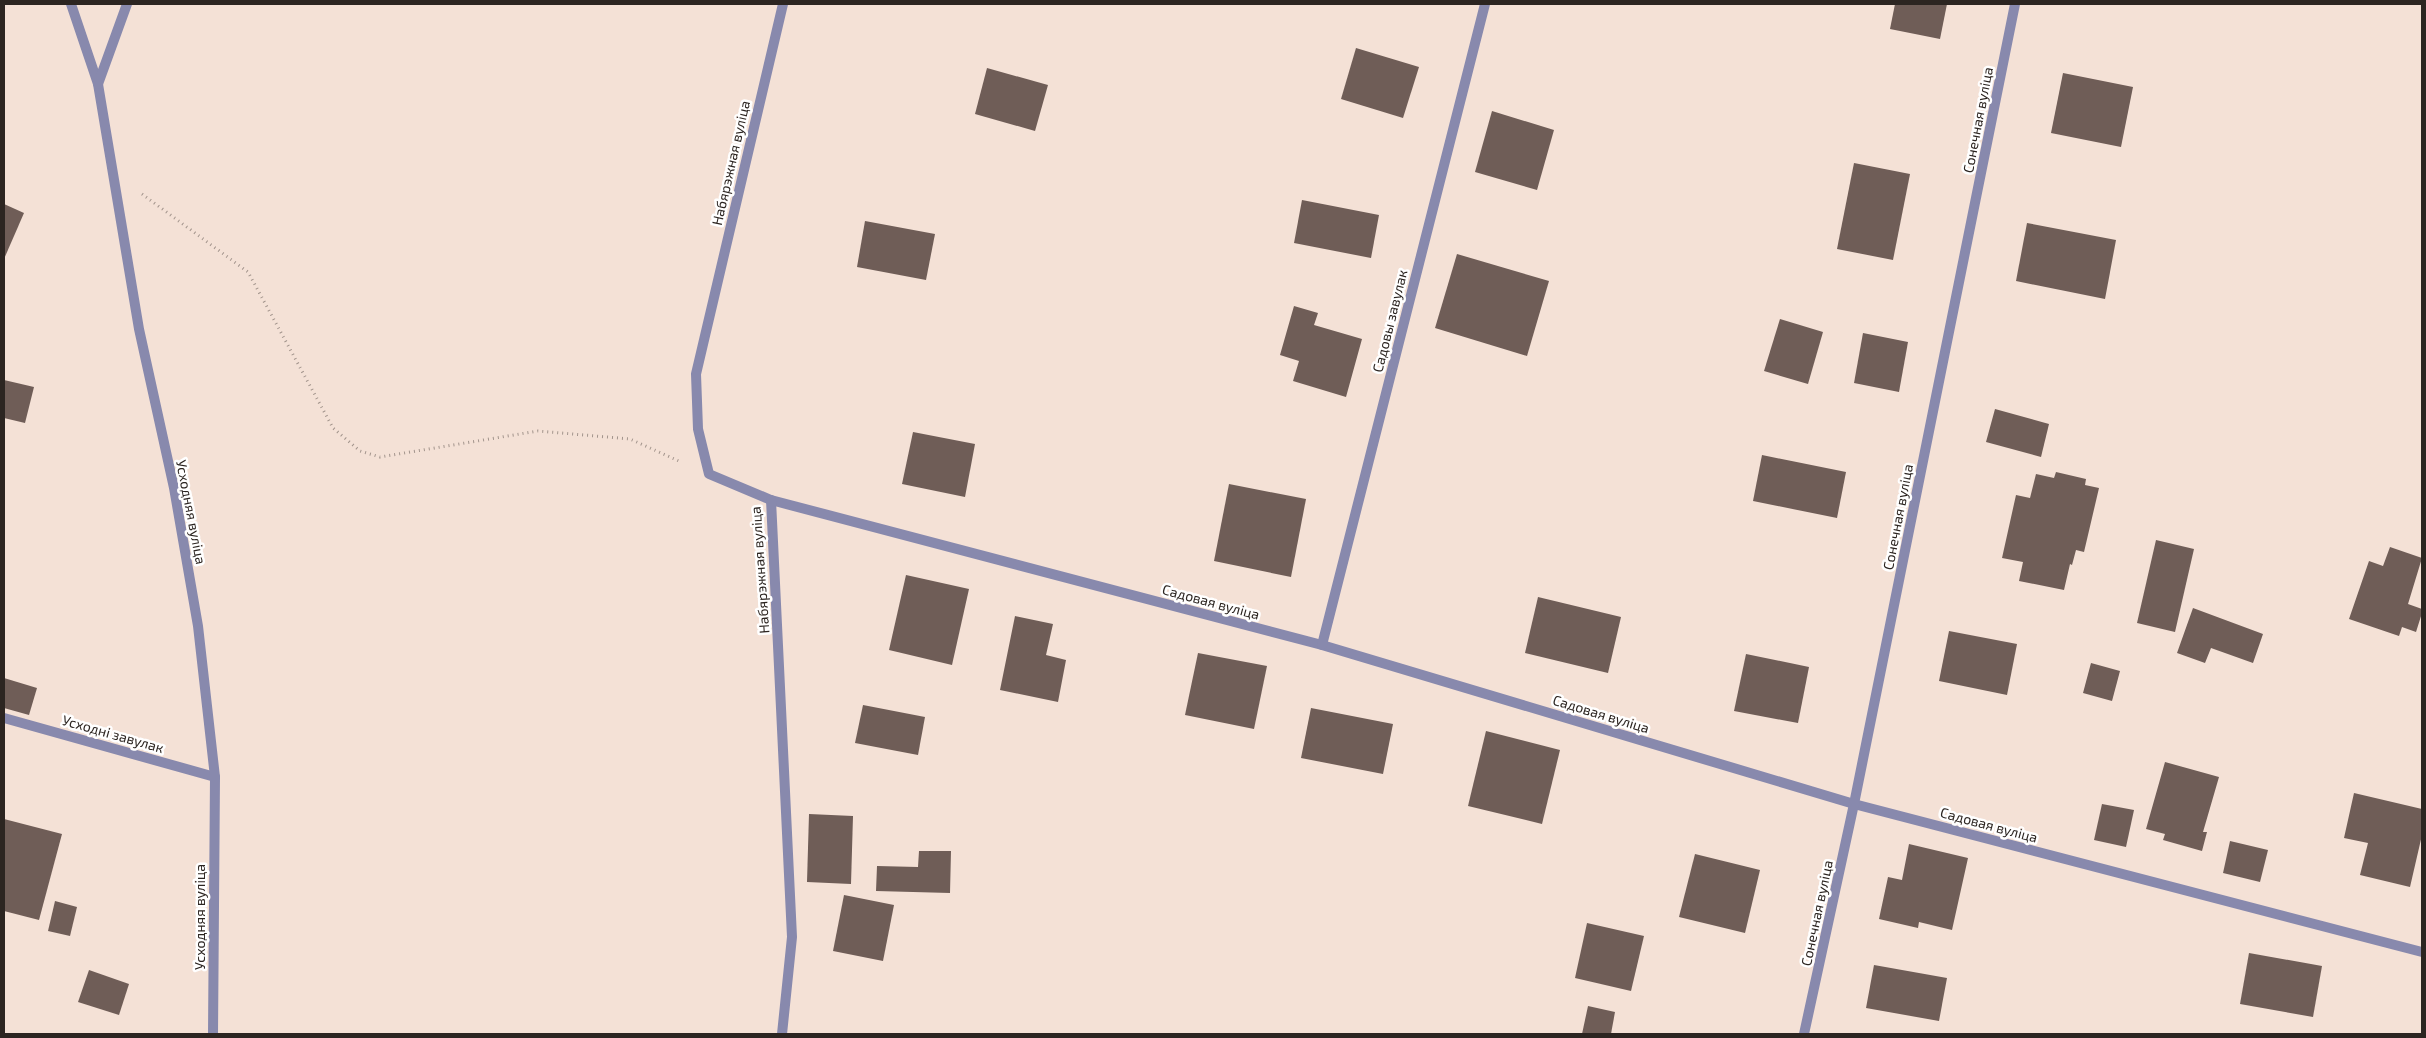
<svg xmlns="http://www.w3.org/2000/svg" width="2426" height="1038" viewBox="0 0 2426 1038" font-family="'Exo 2',sans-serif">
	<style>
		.building { fill: #6f5d57 }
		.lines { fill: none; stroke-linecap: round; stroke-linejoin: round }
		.path { stroke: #a2948c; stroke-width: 3; stroke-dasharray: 1 4; stroke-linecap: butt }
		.service { stroke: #8889ad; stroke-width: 10 }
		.minor { stroke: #8889ad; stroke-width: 10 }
		.labels { text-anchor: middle; stroke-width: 5; stroke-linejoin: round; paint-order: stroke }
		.street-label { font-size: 14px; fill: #2c2521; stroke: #fff }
	</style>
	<rect width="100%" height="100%" fill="#f4e1d6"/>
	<g class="building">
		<path d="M 1895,4 L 1947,4 L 1940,39 L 1890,29 Z"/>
		<path d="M 1356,48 L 1419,67 L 1403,118 L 1341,99 Z"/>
		<path d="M 987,68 L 1048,85 L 1035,131 L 975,114 Z"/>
		<path d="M 2063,73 L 2133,87 L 2121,147 L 2051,133 Z"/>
		<path d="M 1492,111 L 1554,130 L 1537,190 L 1475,172 Z"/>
		<path d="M 1854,163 L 1910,174 L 1893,260 L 1837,249 Z"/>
		<path d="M 1302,200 L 1379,215 L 1371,258 L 1294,243 Z"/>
		<path d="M 4,204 L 24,213 L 4,259 Z"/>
		<path d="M 865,221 L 935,234 L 926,280 L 857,267 Z"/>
		<path d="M 2027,223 L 2116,240 L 2105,299 L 2016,281 Z"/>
		<path d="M 1457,254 L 1549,281 L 1527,356 L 1435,328 Z"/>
		<path d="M 1294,306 L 1318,313 L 1314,325 L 1362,339 L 1346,397 L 1293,381 L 1299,361 L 1280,355 Z"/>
		<path d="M 1780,319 L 1823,332 L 1808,384 L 1764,371 Z"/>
		<path d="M 1863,333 L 1908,342 L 1899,392 L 1854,383 Z"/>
		<path d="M 4,380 L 34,387 L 25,423 L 4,418 Z"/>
		<path d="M 1995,409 L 2049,424 L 2041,457 L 1986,442 Z"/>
		<path d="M 913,432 L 975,444 L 965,497 L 902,484 Z"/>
		<path d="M 1762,455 L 1846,472 L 1837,518 L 1753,501 Z"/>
		<path d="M 2056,472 L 2086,479 L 2085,485 L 2099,488 L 2084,552 L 2076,550 L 2072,565 L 2070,564 L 2064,590 L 2019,581 L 2023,562 L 2002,558 L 2016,495 L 2030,498 L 2036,474 L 2054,478 Z"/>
		<path d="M 1229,484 L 1306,499 L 1291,577 L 1214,561 Z"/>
		<path d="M 2156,540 L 2194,549 L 2175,632 L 2137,623 Z"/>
		<path d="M 2390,547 L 2422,558 L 2408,604 L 2422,609 L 2422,613 L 2416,632 L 2402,627 L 2399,636 L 2349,619 L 2369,561 L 2383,566 Z"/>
		<path d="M 906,575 L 969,589 L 952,665 L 889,650 Z"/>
		<path d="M 1538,597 L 1621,617 L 1608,673 L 1525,653 Z"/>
		<path d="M 2193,608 L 2263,634 L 2253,663 L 2211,648 L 2205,663 L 2177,653 Z"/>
		<path d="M 1015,616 L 1053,624 L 1046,655 L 1066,660 L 1058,702 L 1000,690 Z"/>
		<path d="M 1949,631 L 2017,644 L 2007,695 L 1939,681 Z"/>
		<path d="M 1198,653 L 1267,666 L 1254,729 L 1185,715 Z"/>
		<path d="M 1746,654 L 1809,667 L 1798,723 L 1734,711 Z"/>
		<path d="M 2091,663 L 2120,671 L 2112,701 L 2083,693 Z"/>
		<path d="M 4,678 L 37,688 L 29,715 L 4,708 Z"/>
		<path d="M 863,705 L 925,717 L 918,755 L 855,743 Z"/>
		<path d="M 1311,708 L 1393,724 L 1383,774 L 1301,758 Z"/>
		<path d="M 1486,731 L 1560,750 L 1542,824 L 1468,806 Z"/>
		<path d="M 2165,762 L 2219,777 L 2203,832 L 2207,832 L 2202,851 L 2163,840 L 2165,834 L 2146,829 Z"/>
		<path d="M 2354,793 L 2422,809 L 2422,835 L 2410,887 L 2360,875 L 2368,843 L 2344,838 Z"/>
		<path d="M 2102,804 L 2134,810 L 2126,847 L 2094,840 Z"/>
		<path d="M 809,814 L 853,816 L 851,884 L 807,882 Z"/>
		<path d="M 4,819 L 62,834 L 39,920 L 4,911 Z"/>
		<path d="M 2230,841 L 2268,850 L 2260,882 L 2223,873 Z"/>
		<path d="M 1909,844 L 1968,858 L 1952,930 L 1919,922 L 1918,928 L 1879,919 L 1888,877 L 1902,880 Z"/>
		<path d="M 919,851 L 951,851 L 950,893 L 876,891 L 877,866 L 918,867 Z"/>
		<path d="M 1695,854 L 1760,870 L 1745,933 L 1679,917 Z"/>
		<path d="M 844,895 L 894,905 L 883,961 L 833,951 Z"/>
		<path d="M 55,901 L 77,907 L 70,936 L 48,931 Z"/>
		<path d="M 1587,923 L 1644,936 L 1631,991 L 1575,978 Z"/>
		<path d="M 2249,953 L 2322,966 L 2313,1017 L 2240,1004 Z"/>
		<path d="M 1874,965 L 1947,978 L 1939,1021 L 1866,1008 Z"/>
		<path d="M 89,970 L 129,984 L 119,1015 L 78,1002 Z"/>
		<path d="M 1588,1006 L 1615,1012 L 1611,1034 L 1582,1034 Z"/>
	</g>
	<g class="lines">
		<path class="path" d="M 142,194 L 248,272 L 333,428 L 360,451 L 380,457 L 538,431 L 630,439 L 681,462"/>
		<path class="service" d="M 4,718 L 215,777"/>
		<g class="minor">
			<path d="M 71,4 L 98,84 L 139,329 L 174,488 L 198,626 L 215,777 L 213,1034"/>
			<path d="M 783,4 L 696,374 L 698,429 L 709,474 L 771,500 L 1322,645 L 1854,804 L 2422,952"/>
			<path d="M 98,84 L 127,4"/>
			<path d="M 771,500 L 792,937 L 782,1034"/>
			<path d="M 1322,645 L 1485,4"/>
			<path d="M 1804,1034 L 1854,804 L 2015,4"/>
		</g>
	</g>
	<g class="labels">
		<g class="street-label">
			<text transform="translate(1978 120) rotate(-79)" y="5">Сонечная вуліца</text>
			<text transform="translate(731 163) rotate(-77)" y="5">Набярэжная вуліца</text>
			<text transform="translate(1390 321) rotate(-76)" y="5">Садовы завулак</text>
			<text transform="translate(191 512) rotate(79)" y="5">Усходняя вуліца</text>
			<text transform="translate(1898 517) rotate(-79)" y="5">Сонечная вуліца</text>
			<text transform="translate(760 570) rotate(-94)" y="5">Набярэжная вуліца</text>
			<text transform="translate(1211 602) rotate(15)" y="5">Садовая вуліца</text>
			<text transform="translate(1601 714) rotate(17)" y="5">Садовая вуліца</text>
			<text transform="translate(113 734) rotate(16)" y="5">Усходні завулак</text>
			<text transform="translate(1989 825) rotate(15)" y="5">Садовая вуліца</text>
			<text transform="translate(1817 913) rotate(-78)" y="5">Сонечная вуліца</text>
			<text transform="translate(200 917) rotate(-90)" y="5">Усходняя вуліца</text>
		</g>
	</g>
	<rect width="2426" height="1038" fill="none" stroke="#2c2521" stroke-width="10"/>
</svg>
